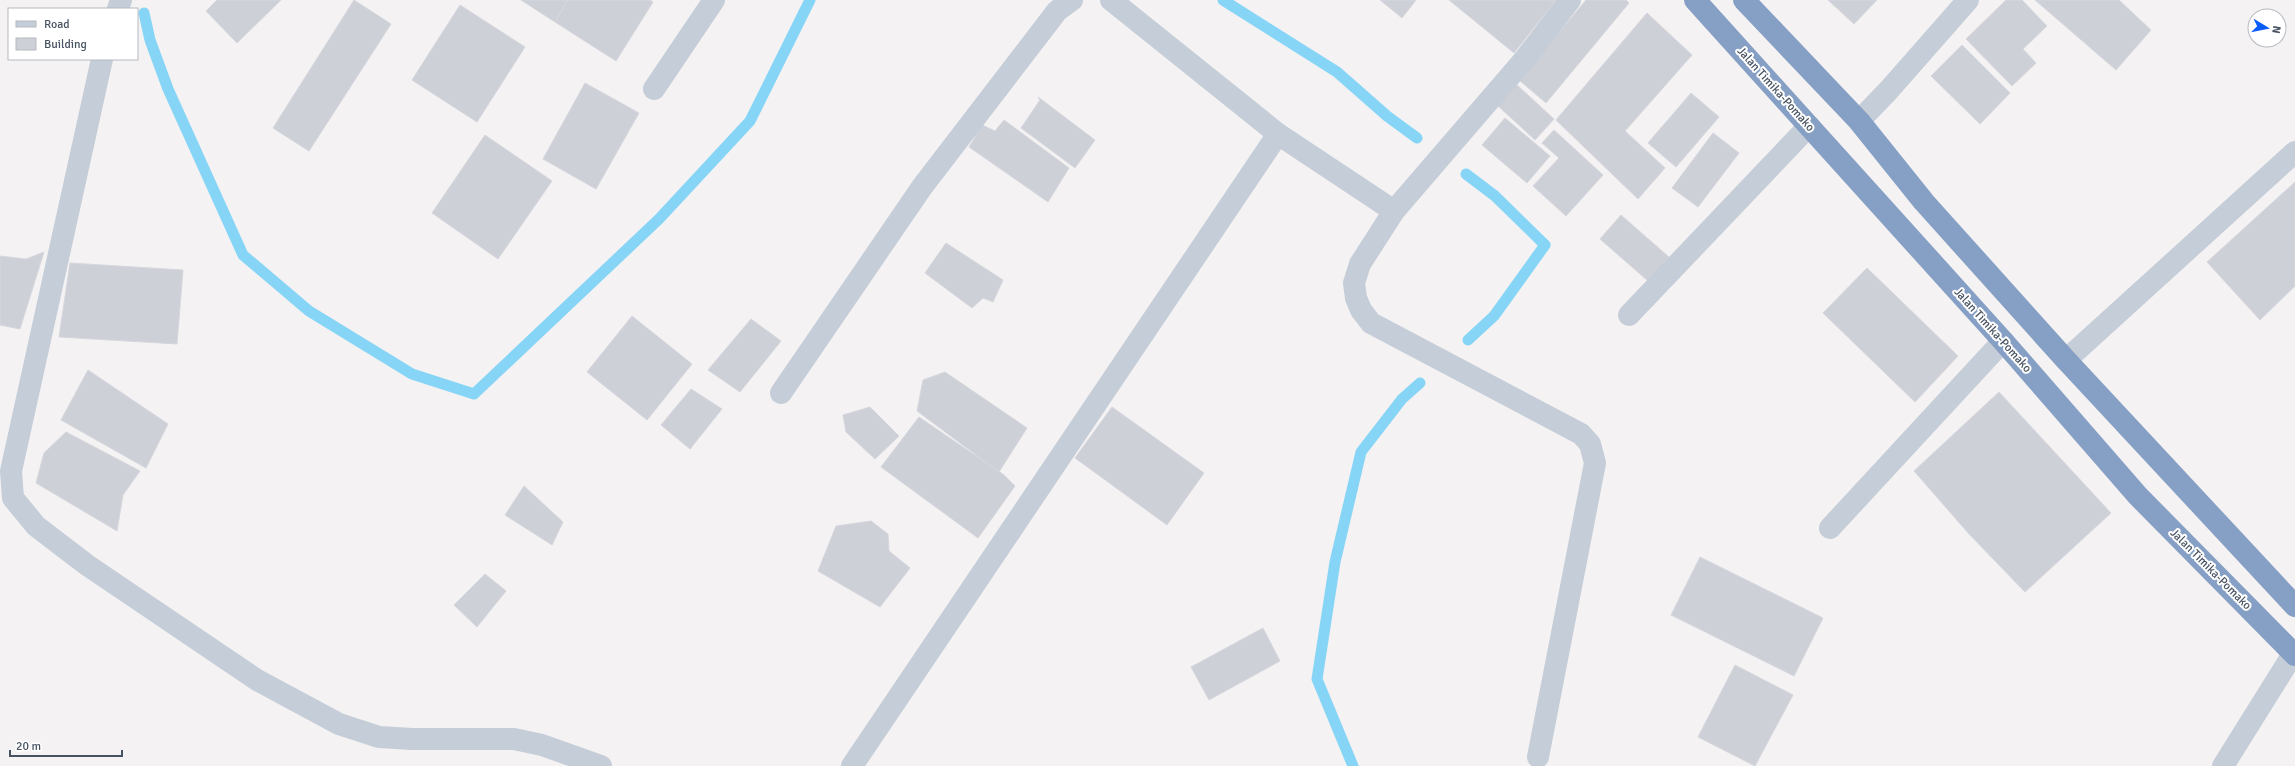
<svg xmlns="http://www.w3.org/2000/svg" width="2295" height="766" viewBox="0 0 2295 766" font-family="Signika,sans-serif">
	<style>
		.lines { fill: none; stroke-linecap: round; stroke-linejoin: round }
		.stream { stroke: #87d5f6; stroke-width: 11 }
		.building { fill: #ced0d8; stroke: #d6d7de }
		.minor { stroke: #c5cdd8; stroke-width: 22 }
		.highway { stroke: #869fc5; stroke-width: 22 }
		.labels { text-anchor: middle; stroke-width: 4; stroke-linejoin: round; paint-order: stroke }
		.street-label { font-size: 12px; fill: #485362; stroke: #fff }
	</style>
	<rect width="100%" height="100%" fill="#f4f2f2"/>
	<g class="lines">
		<g class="stream">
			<path d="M 1223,0 L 1337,72 L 1387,116 L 1417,138"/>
			<path d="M 144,13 L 150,40 L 168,89 L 243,255 L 309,311 L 412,374 L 474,394 L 659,219 L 750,121 L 810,0"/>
			<path d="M 1466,174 L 1495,196 L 1545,245 L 1494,316 L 1468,340"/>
			<path d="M 1353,766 L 1317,679 L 1335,562 L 1361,452 L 1402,399 L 1420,383"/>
		</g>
	</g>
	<g class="building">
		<path d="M 217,0 L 281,0 L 237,43 L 206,11 Z"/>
		<path d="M 354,0 L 391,24 L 309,151 L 273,128 Z"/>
		<path d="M 521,0 L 568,0 L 555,22 Z"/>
		<path d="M 568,0 L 650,0 L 653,2 L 616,61 L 555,22 Z"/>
		<path d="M 1380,0 L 1416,0 L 1402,18 Z"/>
		<path d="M 1449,0 L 1556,0 L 1514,53 Z"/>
		<path d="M 1586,0 L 1626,0 L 1629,3 L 1546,103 L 1519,80 Z"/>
		<path d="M 1828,0 L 1877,0 L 1854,24 Z"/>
		<path d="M 2006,0 L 2022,0 L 2047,26 L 2023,49 L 2036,63 L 2012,86 L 1966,39 Z"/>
		<path d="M 2035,0 L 2119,0 L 2151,30 L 2116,70 Z"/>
		<path d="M 460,5 L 525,47 L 477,122 L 412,80 Z"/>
		<path d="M 1647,13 L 1692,55 L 1625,131 L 1665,168 L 1638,199 L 1556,120 Z"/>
		<path d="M 1962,45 L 2010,93 L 1980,124 L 1931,76 Z"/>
		<path d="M 585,83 L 639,113 L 596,189 L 543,159 Z"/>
		<path d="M 1516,84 L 1554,119 L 1535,140 L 1497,105 Z"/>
		<path d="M 1691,93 L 1719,117 L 1676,167 L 1648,143 Z"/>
		<path d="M 1038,97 L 1095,140 L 1075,168 L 1021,128 L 1040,100 Z"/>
		<path d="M 1505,118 L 1550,156 L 1527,183 L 1482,145 Z"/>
		<path d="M 1004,120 L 1069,168 L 1048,202 L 969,147 L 982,125 L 995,131 Z"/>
		<path d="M 1554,130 L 1603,175 L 1566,216 L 1533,186 L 1559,158 L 1542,143 Z"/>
		<path d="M 1713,133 L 1739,153 L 1698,207 L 1672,188 Z"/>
		<path d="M 485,135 L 552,181 L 498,259 L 432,213 Z"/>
		<path d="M 2295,182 L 2295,286 L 2260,320 L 2207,262 Z"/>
		<path d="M 1621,215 L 1669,257 L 1648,281 L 1600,239 Z"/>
		<path d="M 946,243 L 1003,280 L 993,302 L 983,298 L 972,308 L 925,273 Z"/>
		<path d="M 44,252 L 20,329 L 0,325 L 0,256 L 26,259 Z"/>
		<path d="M 70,263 L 183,270 L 177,344 L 59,337 Z"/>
		<path d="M 1867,268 L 1958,356 L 1915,402 L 1823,313 Z"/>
		<path d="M 632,316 L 692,364 L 647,420 L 587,372 Z"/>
		<path d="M 751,319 L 781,341 L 740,392 L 708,370 Z"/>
		<path d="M 88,370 L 168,424 L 146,468 L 61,420 Z"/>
		<path d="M 945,372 L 1027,428 L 999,472 L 917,411 L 923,380 Z"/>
		<path d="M 691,389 L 722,409 L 690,449 L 661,425 Z"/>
		<path d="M 1999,392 L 2111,513 L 2025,592 L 1969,534 L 1914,471 Z"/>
		<path d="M 870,407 L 899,436 L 875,459 L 846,432 L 843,415 Z"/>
		<path d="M 1112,407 L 1204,473 L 1167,525 L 1075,458 Z"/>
		<path d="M 919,417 L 1004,475 L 1015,486 L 978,538 L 881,467 Z"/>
		<path d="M 66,432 L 140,471 L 123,495 L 117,531 L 36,483 L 44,453 Z"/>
		<path d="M 524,486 L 563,522 L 552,545 L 505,515 Z"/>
		<path d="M 871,521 L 888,534 L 889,551 L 910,568 L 880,607 L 818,571 L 836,526 Z"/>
		<path d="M 1700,557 L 1823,618 L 1794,676 L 1671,615 Z"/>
		<path d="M 485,574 L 506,591 L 477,627 L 454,605 Z"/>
		<path d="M 1263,628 L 1280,661 L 1209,700 L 1191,667 Z"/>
		<path d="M 1735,665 L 1793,695 L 1755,766 L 1698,737 Z"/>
	</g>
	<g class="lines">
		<g class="minor">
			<path d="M 1111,0 L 1278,134 L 1394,211"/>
			<path d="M 118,9 L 121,0"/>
			<path d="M 102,59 L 11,471 L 13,498 L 36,526 L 87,565 L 257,680 L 339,724 L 379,737 L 412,739 L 514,739 L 542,745 L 601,766"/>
			<path d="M 654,89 L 714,0"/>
			<path d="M 1859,121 L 1888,91 L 1968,0"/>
			<path d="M 1629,315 L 1809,126"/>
			<path d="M 2066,360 L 2295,152"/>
			<path d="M 781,393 L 922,187 L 1057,11 L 1072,0"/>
			<path d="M 1830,528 L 2003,341"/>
			<path d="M 1538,757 L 1595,463 L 1590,444 L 1581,434 L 1371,323 L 1361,310 L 1356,298 L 1354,283 L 1360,264 L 1394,211 L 1524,60 L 1570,0"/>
			<path d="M 852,766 L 1278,134"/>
			<path d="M 2223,766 L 2293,654"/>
		</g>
		<g class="highway">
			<path d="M 1695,0 L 2003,341 L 2138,496 L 2295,655"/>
			<path d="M 1744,0 L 1859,121 L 1924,202 L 2066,360 L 2295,606"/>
		</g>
	</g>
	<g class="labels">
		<g class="street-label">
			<text transform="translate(1776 89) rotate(48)" y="4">Jalan Timika-Pomako</text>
			<text transform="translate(1993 330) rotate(48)" y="4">Jalan Timika-Pomako</text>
			<text transform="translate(2211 569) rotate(45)" y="4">Jalan Timika-Pomako</text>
		</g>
	</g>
	<rect x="8" y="8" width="130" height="52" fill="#ffffff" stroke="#b6bac0"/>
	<rect x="16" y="21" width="20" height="6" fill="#c5cdd8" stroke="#b6bac0"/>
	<text x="44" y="28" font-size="12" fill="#485362">Road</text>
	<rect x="16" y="38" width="20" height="12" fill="#ced0d8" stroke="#b6bac0"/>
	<text x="44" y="48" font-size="12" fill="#485362">Building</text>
	<g transform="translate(2267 28) rotate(100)"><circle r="19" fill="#ffffff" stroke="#b6bac0"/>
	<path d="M0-3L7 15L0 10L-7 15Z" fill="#085cf9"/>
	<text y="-6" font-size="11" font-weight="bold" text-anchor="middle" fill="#485362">N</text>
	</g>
	<path d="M10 750v6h112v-6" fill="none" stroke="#485362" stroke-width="2"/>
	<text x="16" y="750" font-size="12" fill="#485362" stroke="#ffffff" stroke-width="3" paint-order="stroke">20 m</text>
</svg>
